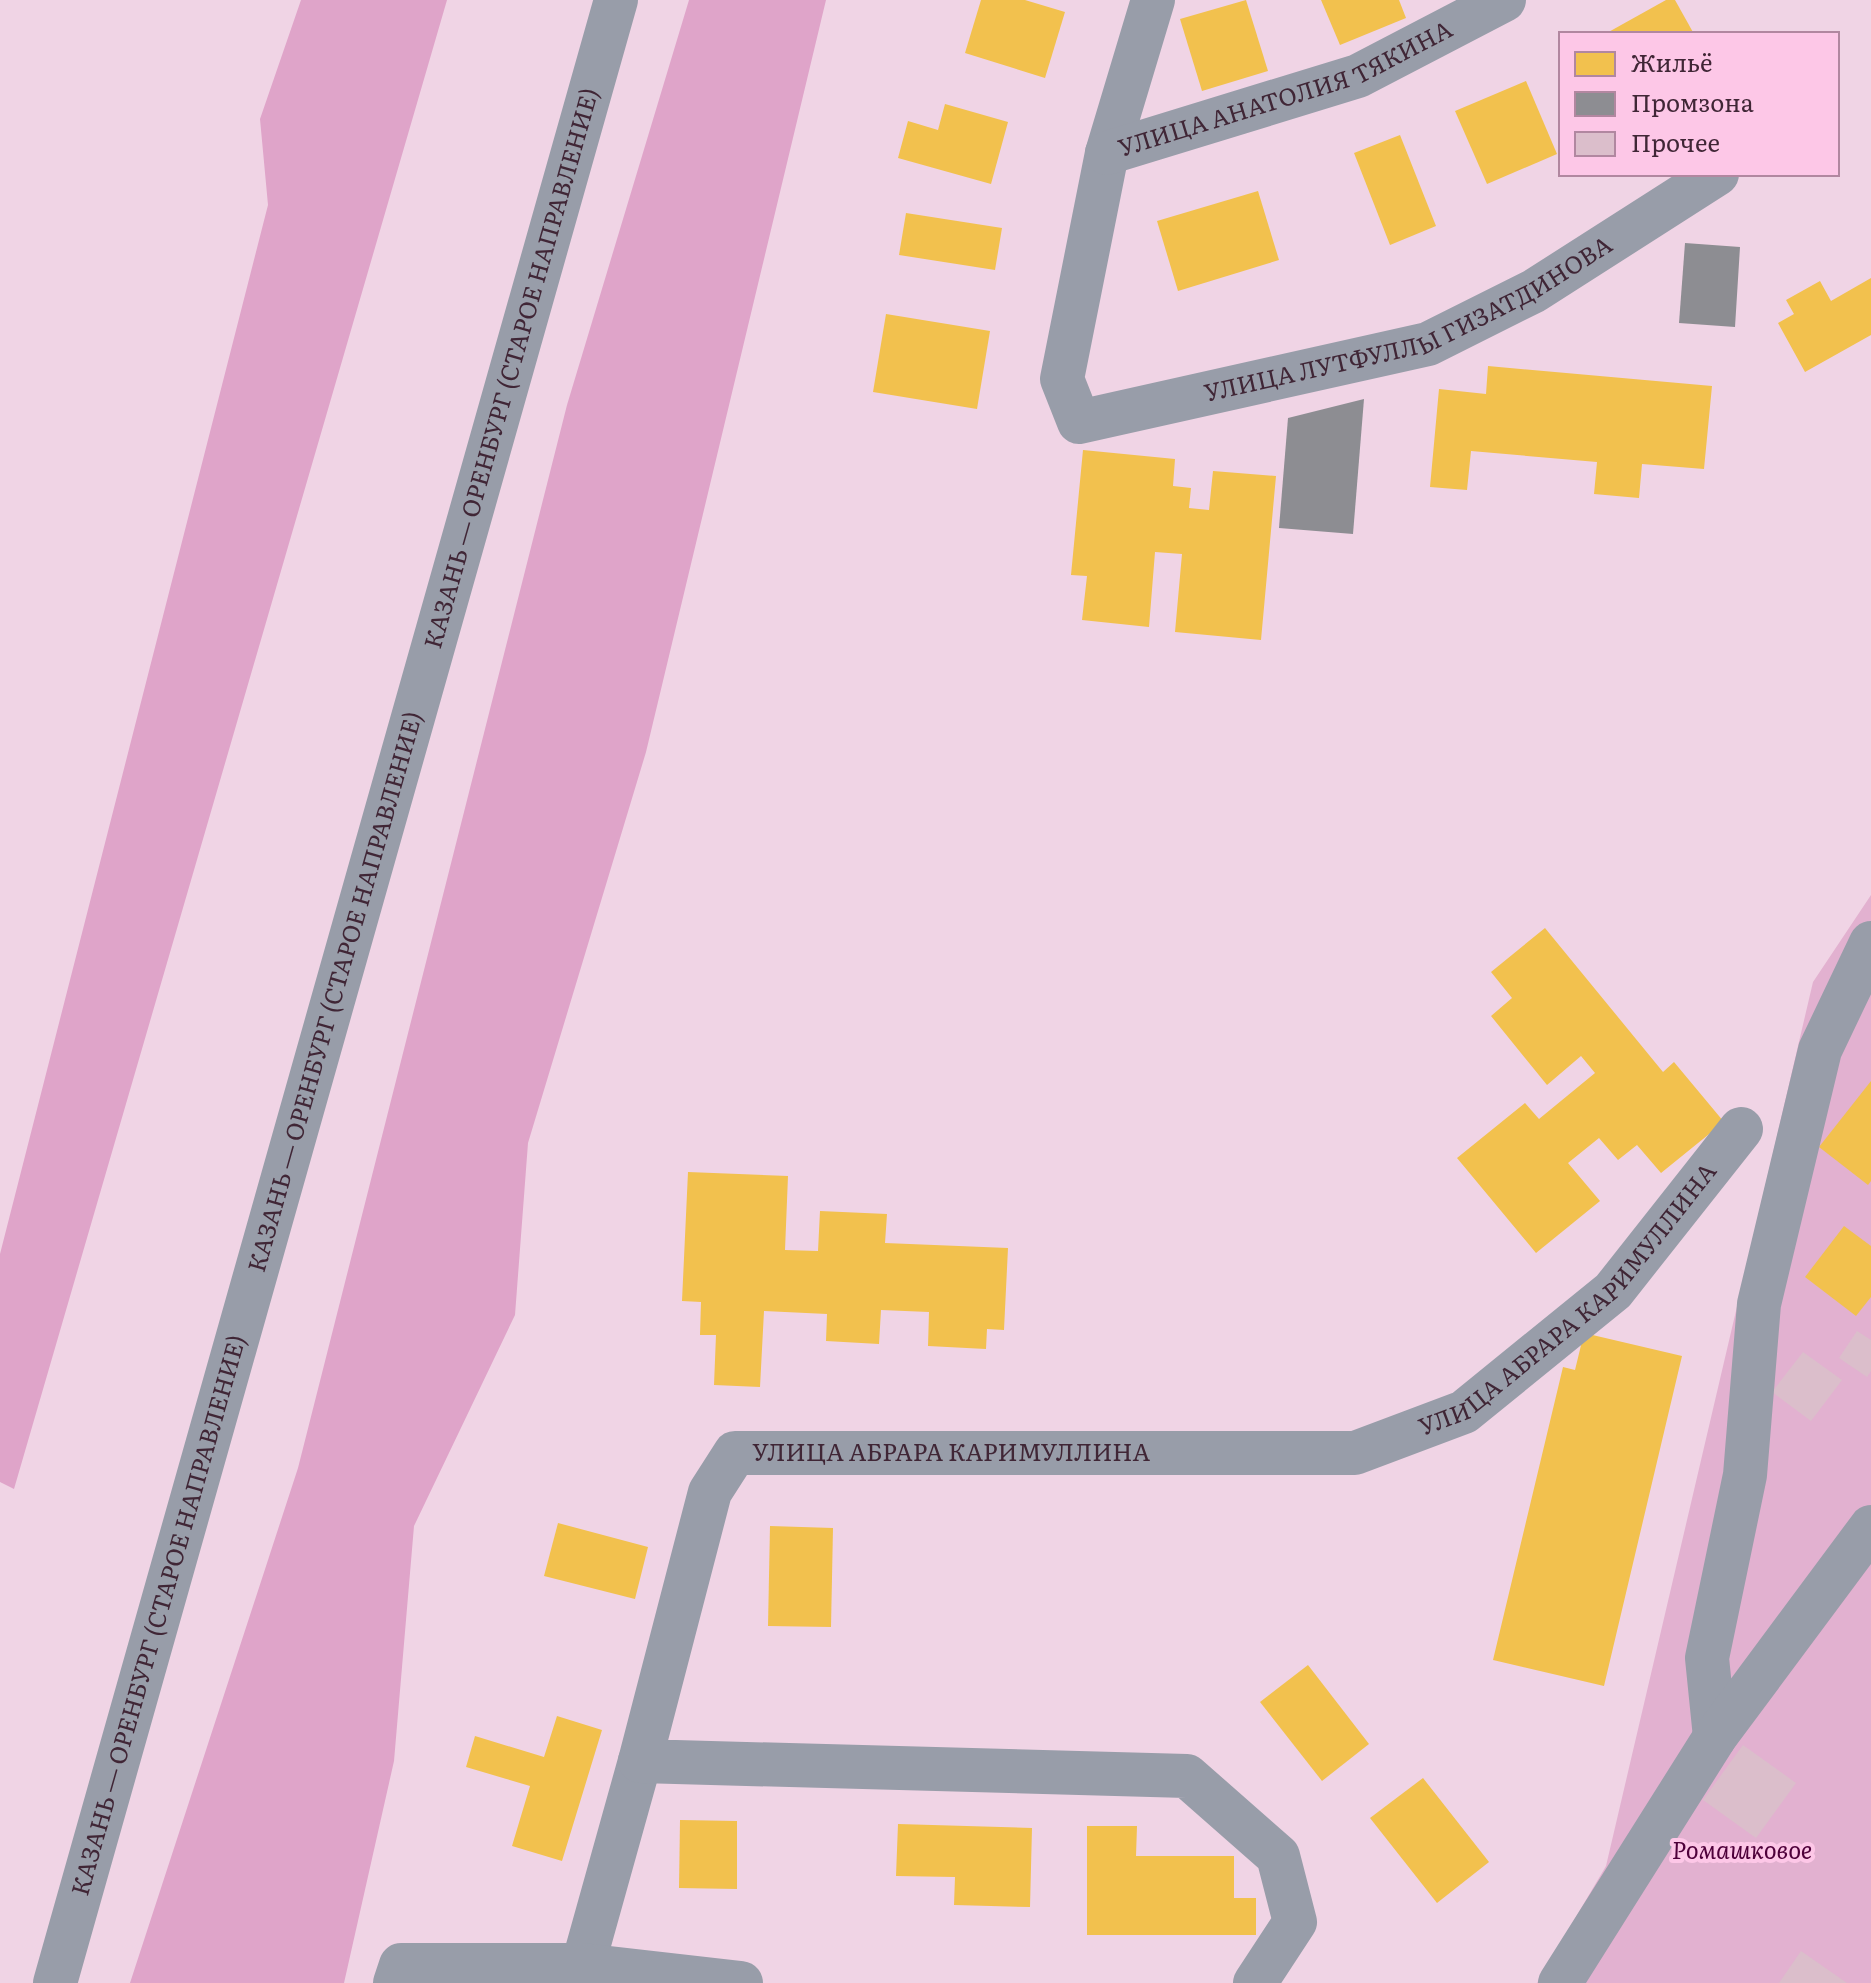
<svg xmlns="http://www.w3.org/2000/svg" width="1871" height="1983" viewBox="0 0 1871 1983" font-family="Literata,serif">
	<style>
		.green { fill: #e2b1d0 }
		.forest { fill: #dfa4c9 }
		.homes { fill: #f2c14e }
		.industry { fill: #8d8d92 }
		.building { fill: #dbbecb }
		.lines { fill: none; stroke-linecap: round; stroke-linejoin: round }
		.minor { stroke: #989da9; stroke-width: 44 }
		.labels { text-anchor: middle; stroke-width: 8; stroke-linejoin: round; paint-order: stroke }
		.street-label { font-size: 24px; fill: #402636; stroke: #fdc7e7 }
		.park-label { font-size: 24px; font-style: italic; fill: #4e003a; stroke: #fdc7e7 }
	</style>
	<rect width="100%" height="100%" fill="#f0d4e5"/>
	<path class="green" d="M 1871,895 L 1871,1983 L 1537,1983 L 1606,1866 L 1813,982 Z"/>
	<g class="forest">
		<path d="M 301,0 L 447,0 L 14,1489 L 0,1482 L 0,1254 L 268,205 L 260,119 Z"/>
		<path d="M 689,0 L 826,0 L 646,752 L 528,1143 L 515,1315 L 414,1526 L 394,1761 L 344,1983 L 130,1983 L 298,1468 L 567,405 Z"/>
	</g>
	<g class="homes">
		<path d="M 981,0 L 1025,0 L 1065,12 L 1045,78 L 965,53 Z"/>
		<path d="M 1246,0 L 1268,71 L 1202,91 L 1180,19 Z"/>
		<path d="M 1321,0 L 1399,0 L 1406,18 L 1340,45 Z"/>
		<path d="M 1666,0 L 1675,0 L 1694,34 L 1605,34 Z"/>
		<path d="M 1526,81 L 1557,154 L 1487,184 L 1455,111 Z"/>
		<path d="M 945,104 L 1008,122 L 991,184 L 898,158 L 908,121 L 938,130 Z"/>
		<path d="M 1400,135 L 1436,226 L 1390,245 L 1354,153 Z"/>
		<path d="M 1258,191 L 1279,260 L 1178,291 L 1157,221 Z"/>
		<path d="M 906,213 L 1002,228 L 995,270 L 899,255 Z"/>
		<path d="M 1871,278 L 1871,335 L 1805,372 L 1778,323 L 1794,314 L 1786,300 L 1820,281 L 1831,301 Z"/>
		<path d="M 886,314 L 990,331 L 977,409 L 873,392 Z"/>
		<path d="M 1488,366 L 1712,386 L 1704,469 L 1642,464 L 1639,498 L 1594,494 L 1597,462 L 1471,451 L 1467,490 L 1430,487 L 1439,389 L 1486,394 Z"/>
		<path d="M 1083,450 L 1175,459 L 1173,486 L 1191,488 L 1189,508 L 1209,510 L 1213,471 L 1276,476 L 1261,640 L 1175,632 L 1182,554 L 1155,552 L 1149,627 L 1082,620 L 1087,576 L 1071,575 Z"/>
		<path d="M 1545,928 L 1663,1072 L 1674,1062 L 1724,1122 L 1661,1173 L 1637,1145 L 1618,1160 L 1599,1138 L 1568,1163 L 1600,1201 L 1536,1253 L 1457,1158 L 1525,1103 L 1539,1119 L 1595,1073 L 1581,1056 L 1547,1085 L 1491,1016 L 1512,998 L 1491,972 Z"/>
		<path d="M 1871,1081 L 1871,1181 L 1868,1185 L 1819,1147 Z"/>
		<path d="M 688,1172 L 788,1176 L 785,1250 L 818,1251 L 820,1211 L 887,1214 L 885,1243 L 1008,1248 L 1004,1330 L 987,1329 L 986,1349 L 928,1346 L 929,1312 L 881,1310 L 879,1344 L 826,1341 L 827,1314 L 764,1311 L 760,1387 L 714,1385 L 716,1335 L 700,1335 L 701,1302 L 682,1301 Z"/>
		<path d="M 1844,1226 L 1871,1246 L 1871,1297 L 1856,1316 L 1805,1277 Z"/>
		<path d="M 1584,1333 L 1682,1356 L 1604,1686 L 1493,1660 L 1563,1367 L 1575,1370 Z"/>
		<path d="M 558,1523 L 648,1547 L 635,1599 L 544,1576 Z"/>
		<path d="M 770,1526 L 833,1528 L 831,1627 L 768,1626 Z"/>
		<path d="M 1308,1665 L 1369,1744 L 1322,1781 L 1260,1702 Z"/>
		<path d="M 557,1716 L 602,1730 L 562,1861 L 512,1846 L 530,1786 L 466,1767 L 475,1736 L 544,1757 Z"/>
		<path d="M 1423,1778 L 1489,1862 L 1437,1903 L 1370,1818 Z"/>
		<path d="M 680,1820 L 737,1821 L 737,1889 L 679,1888 Z"/>
		<path d="M 898,1824 L 1032,1828 L 1030,1907 L 954,1905 L 955,1877 L 896,1876 Z"/>
		<path d="M 1087,1826 L 1137,1826 L 1136,1856 L 1234,1856 L 1234,1898 L 1256,1898 L 1256,1935 L 1087,1935 Z"/>
	</g>
	<g class="industry">
		<path d="M 1685,243 L 1740,247 L 1735,327 L 1679,323 Z"/>
		<path d="M 1364,399 L 1353,534 L 1279,528 L 1288,418 Z"/>
	</g>
	<g class="building">
		<path d="M 1857,1331 L 1871,1340 L 1871,1371 L 1867,1377 L 1839,1358 Z"/>
		<path d="M 1803,1352 L 1842,1380 L 1811,1421 L 1772,1392 Z"/>
		<path d="M 1743,1745 L 1796,1783 L 1756,1838 L 1703,1800 Z"/>
		<path d="M 1801,1951 L 1847,1983 L 1779,1983 Z"/>
	</g>
	<g class="lines">
		<g class="minor">
			<path id="s1" d="M 1153,0 L 1107,153 L 1062,379 L 1079,422 L 1428,344 L 1534,291 L 1717,174"/>
			<path id="s2" d="M 1107,153 L 1358,76 L 1504,0"/>
			<path d="M 1715,1737 L 1707,1658 L 1745,1475 L 1759,1304 L 1820,1050 L 1871,943"/>
			<path d="M 583,1965 L 640,1761"/>
			<path id="s3" d="M 55,1983 L 616,0"/>
			<path d="M 395,1983 L 401,1965 L 583,1965 L 741,1983"/>
			<path id="s4" d="M 1255,1983 L 1295,1922 L 1278,1856 L 1187,1776 L 640,1761 L 710,1492 L 735,1453 L 1355,1453 L 1464,1412 L 1613,1291 L 1741,1129"/>
			<path d="M 1560,1983 L 1715,1737 L 1871,1527"/>
		</g>
	</g>
	<g class="labels">
		<g class="street-label">
			<text dy="8" stroke="none"><textPath href="#s2" startOffset="190">УЛИЦА АНАТОЛИЯ ТЯКИНА</textPath></text>
			<text dy="8" stroke="none"><textPath href="#s1" startOffset="784">УЛИЦА ЛУТФУЛЛЫ ГИЗАТДИНОВА</textPath></text>
			<text dy="8" stroke="none"><textPath href="#s3" startOffset="1678">КАЗАНЬ — ОРЕНБУРГ (СТАРОЕ НАПРАВЛЕНИЕ)</textPath></text>
			<text dy="8" stroke="none"><textPath href="#s3" startOffset="1030">КАЗАНЬ — ОРЕНБУРГ (СТАРОЕ НАПРАВЛЕНИЕ)</textPath></text>
			<text dy="8" stroke="none"><textPath href="#s4" startOffset="2022">УЛИЦА АБРАРА КАРИМУЛЛИНА</textPath></text>
			<text dy="8" stroke="none"><textPath href="#s4" startOffset="1350">УЛИЦА АБРАРА КАРИМУЛЛИНА</textPath></text>
			<text dy="8" stroke="none"><textPath href="#s3" startOffset="382">КАЗАНЬ — ОРЕНБУРГ (СТАРОЕ НАПРАВЛЕНИЕ)</textPath></text>
		</g>
		<g class="park-label">
			<text x="1742" y="1859">Ромашковое</text>
		</g>
	</g>
	<rect x="1559" y="32" width="280" height="144" fill="#fdc7e7" stroke="#b187a0" stroke-width="2"/>
	<rect x="1575" y="52" width="40" height="24" fill="#f2c14e" stroke="#b187a0" stroke-width="2"/>
	<text x="1631" y="72" font-size="24" fill="#402636">Жильё</text>
	<rect x="1575" y="92" width="40" height="24" fill="#8d8d92" stroke="#b187a0" stroke-width="2"/>
	<text x="1631" y="112" font-size="24" fill="#402636">Промзона</text>
	<rect x="1575" y="132" width="40" height="24" fill="#dbbecb" stroke="#b187a0" stroke-width="2"/>
	<text x="1631" y="152" font-size="24" fill="#402636">Прочее</text>
</svg>
